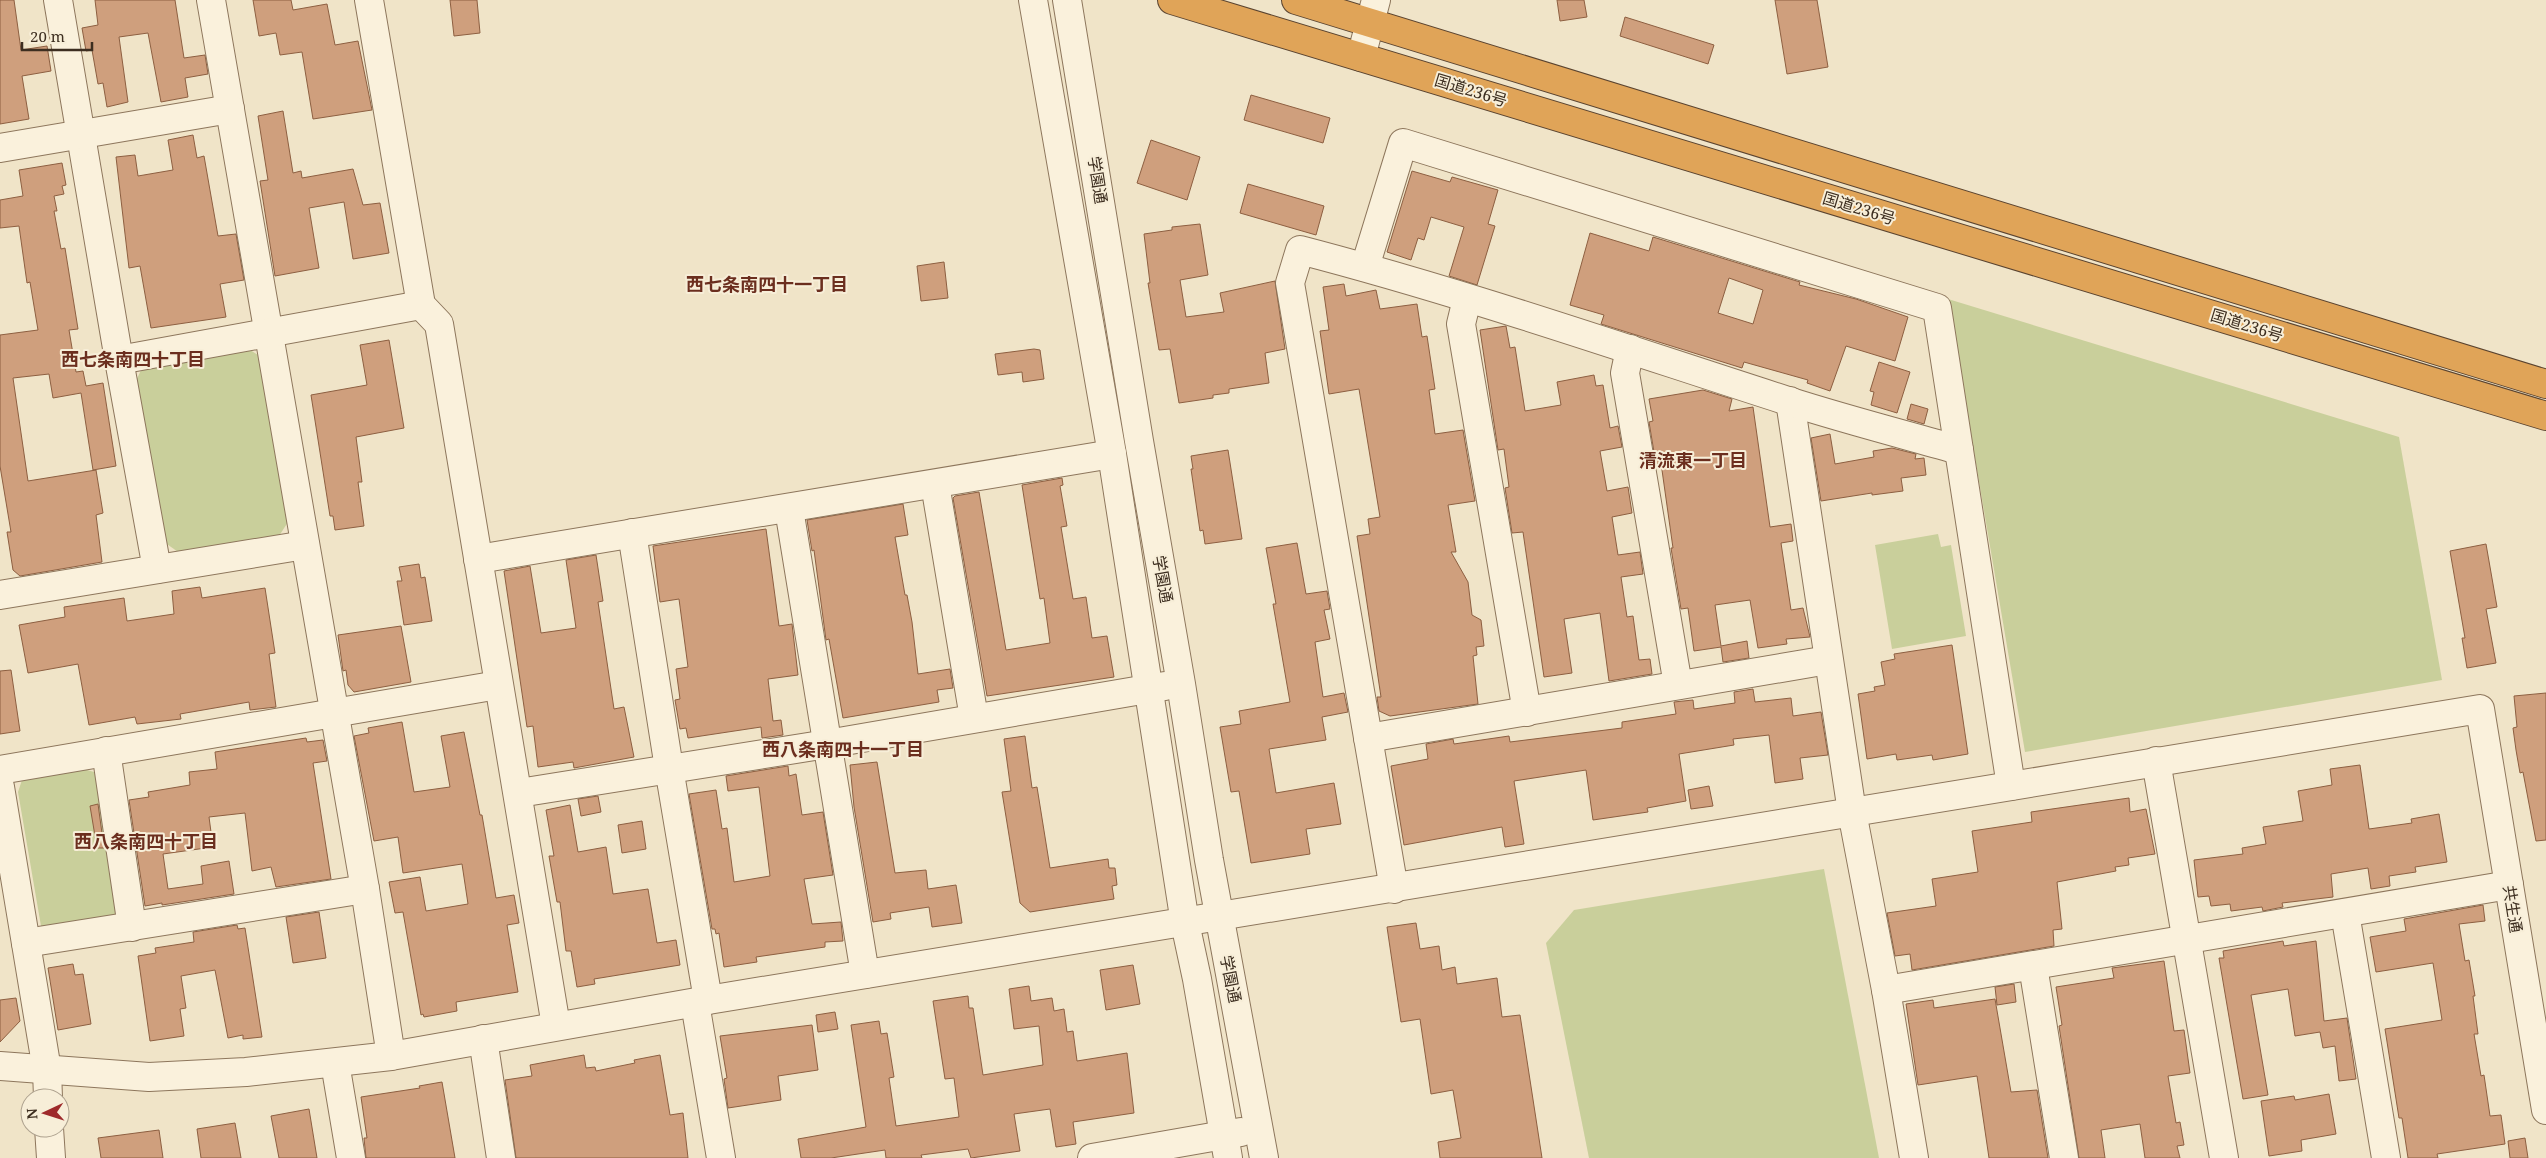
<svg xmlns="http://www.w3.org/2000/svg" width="2546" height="1158" viewBox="0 0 2546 1158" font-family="'Noto Serif','Noto Sans JP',serif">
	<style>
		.green { fill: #c9cf9b }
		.building { fill: #cf9f7d; stroke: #8d5f41; fill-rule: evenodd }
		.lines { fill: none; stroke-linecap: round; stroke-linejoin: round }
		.minor-casing { stroke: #8d765c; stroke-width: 30 }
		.highway-casing { stroke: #5b4430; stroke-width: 30 }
		.minor { stroke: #faf1dc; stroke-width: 28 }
		.highway { stroke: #e0a458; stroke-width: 28 }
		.labels { text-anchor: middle; stroke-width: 4; stroke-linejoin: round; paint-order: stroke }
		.street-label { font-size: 16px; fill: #3d2e20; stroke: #f7eed8 }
		.neighbourhood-label { font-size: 18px; font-weight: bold; fill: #6b2e1e; stroke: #f7eed8 }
	</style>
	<rect width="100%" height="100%" fill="#f0e4c8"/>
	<g class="green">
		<path d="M 1948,299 L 2399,437 L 2442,680 L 2025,752 Z"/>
		<path d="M 247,348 L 263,358 L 290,519 L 279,536 L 181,554 L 164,542 L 135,383 L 142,368 Z"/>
		<path d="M 1938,534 L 1941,547 L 1951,545 L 1966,636 L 1892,649 L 1875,545 Z"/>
		<path d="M 83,769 L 98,773 L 123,920 L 42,932 L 18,792 L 23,777 Z"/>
		<path d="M 1824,869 L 1879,1158 L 1589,1158 L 1546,943 L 1574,910 Z"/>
	</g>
	<g class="building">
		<path d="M 0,0 L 14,0 L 21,50 L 47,46 L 51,71 L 22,76 L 29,119 L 0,124 Z"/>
		<path d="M 95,0 L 175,0 L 184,58 L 205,55 L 208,74 L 185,78 L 188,97 L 161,102 L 148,33 L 119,37 L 128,102 L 107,107 L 103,83 L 98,84 L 92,50 L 86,51 L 82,28 L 98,25 Z"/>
		<path d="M 253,0 L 291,0 L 293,10 L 327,4 L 335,45 L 358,41 L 372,110 L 313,119 L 302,52 L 280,55 L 276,33 L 259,36 Z"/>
		<path d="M 450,0 L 477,0 L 480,33 L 454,36 Z"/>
		<path d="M 1557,0 L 1584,0 L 1587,17 L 1560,21 Z"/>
		<path d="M 1775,0 L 1817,0 L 1828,67 L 1787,74 Z"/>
		<path d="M 1625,17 L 1714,45 L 1708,64 L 1620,36 Z"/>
		<path d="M 1251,95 L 1330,118 L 1323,143 L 1244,120 Z"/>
		<path d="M 283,111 L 293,173 L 301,171 L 302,178 L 353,169 L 363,205 L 380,203 L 389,253 L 353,259 L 344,202 L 309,208 L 319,268 L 275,276 L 260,181 L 268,180 L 258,116 Z"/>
		<path d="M 193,135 L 197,158 L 204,156 L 218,236 L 236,234 L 244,280 L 220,284 L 226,317 L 151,328 L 140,266 L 129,268 L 116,157 L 135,155 L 138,176 L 173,170 L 168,140 Z"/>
		<path d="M 1151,140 L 1200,157 L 1187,200 L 1137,183 Z"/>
		<path d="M 62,163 L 66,185 L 62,186 L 64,194 L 54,196 L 57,211 L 54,211 L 61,249 L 65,248 L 78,329 L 69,330 L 76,372 L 83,371 L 86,386 L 103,383 L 116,466 L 93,470 L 81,393 L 53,398 L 49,374 L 13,378 L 28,481 L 96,470 L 103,513 L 96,515 L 102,562 L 20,576 L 13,570 L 7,532 L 11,532 L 0,466 L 0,335 L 38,330 L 30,282 L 27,283 L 19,226 L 0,228 L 0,200 L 23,196 L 19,170 Z"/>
		<path d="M 1412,171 L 1450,182 L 1452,177 L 1498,190 L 1488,224 L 1495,226 L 1477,285 L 1449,276 L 1464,227 L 1431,217 L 1424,240 L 1418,238 L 1411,260 L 1387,252 Z"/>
		<path d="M 1248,184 L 1324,206 L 1316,235 L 1240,213 Z"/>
		<path d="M 1200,224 L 1208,275 L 1180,280 L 1186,317 L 1224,312 L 1220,293 L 1275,281 L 1285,349 L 1265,353 L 1269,383 L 1229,389 L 1229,393 L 1213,395 L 1213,398 L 1179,403 L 1170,349 L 1159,350 L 1148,283 L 1150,283 L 1144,234 L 1172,230 L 1172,227 Z"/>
		<path d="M 1590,233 L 1649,251 L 1653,237 L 1800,282 L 1799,285 L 1856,299 L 1908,317 L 1895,361 L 1846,346 L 1830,391 L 1807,383 L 1808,380 L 1744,362 L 1742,368 L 1601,324 L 1604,315 L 1570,305 ZM 1729,278 L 1763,290 L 1753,324 L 1718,313 Z"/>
		<path d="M 944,262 L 948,298 L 921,301 L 917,266 Z"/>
		<path d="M 1344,284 L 1346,296 L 1376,290 L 1380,309 L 1417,304 L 1422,337 L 1427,336 L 1435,389 L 1429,390 L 1435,434 L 1463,430 L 1475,501 L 1448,505 L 1456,552 L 1451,552 L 1468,582 L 1472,615 L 1481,620 L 1484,646 L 1476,647 L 1477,655 L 1473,656 L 1478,704 L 1390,716 L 1379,711 L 1377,697 L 1381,697 L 1357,536 L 1370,534 L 1368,519 L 1380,517 L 1359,389 L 1329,394 L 1320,331 L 1329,330 L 1323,287 Z"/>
		<path d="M 1506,326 L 1510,348 L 1515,347 L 1525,411 L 1561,405 L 1557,382 L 1594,375 L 1596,386 L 1603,385 L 1610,428 L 1618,426 L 1622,447 L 1600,451 L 1607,491 L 1628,487 L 1632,513 L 1612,517 L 1618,555 L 1640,552 L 1643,574 L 1621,577 L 1627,617 L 1633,616 L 1639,660 L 1650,659 L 1652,674 L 1609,681 L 1600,613 L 1564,619 L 1572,673 L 1544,677 L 1523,532 L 1512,533 L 1505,488 L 1509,487 L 1504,449 L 1498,450 L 1480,330 Z"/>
		<path d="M 389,340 L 404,428 L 356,437 L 362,482 L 358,482 L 364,526 L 335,530 L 333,516 L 330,516 L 311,395 L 367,385 L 360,345 Z"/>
		<path d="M 1034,349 L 1040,350 L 1044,379 L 1023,382 L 1022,372 L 998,375 L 995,354 Z"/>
		<path d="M 1879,362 L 1910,372 L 1897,413 L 1871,405 L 1874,392 L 1870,391 Z"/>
		<path d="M 1703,390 L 1732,399 L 1729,411 L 1753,407 L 1770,527 L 1791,524 L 1793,541 L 1781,543 L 1791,610 L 1803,608 L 1810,637 L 1786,639 L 1787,644 L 1758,648 L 1750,600 L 1715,605 L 1721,646 L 1747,641 L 1749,658 L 1723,662 L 1721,647 L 1694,651 L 1688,608 L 1681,609 L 1671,548 L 1673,548 L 1661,463 L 1656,464 L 1649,422 L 1653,421 L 1649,399 Z"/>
		<path d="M 1911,404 L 1928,409 L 1924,424 L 1907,419 Z"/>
		<path d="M 1830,434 L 1835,464 L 1874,457 L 1873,451 L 1892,448 L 1916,454 L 1915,459 L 1924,458 L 1926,475 L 1901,478 L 1903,491 L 1872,495 L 1872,493 L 1821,501 L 1811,438 Z"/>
		<path d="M 1228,450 L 1242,539 L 1205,544 L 1203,530 L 1200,531 L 1191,469 L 1193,469 L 1191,456 Z"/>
		<path d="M 1062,478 L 1063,485 L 1060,486 L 1067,526 L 1061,527 L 1073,599 L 1086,597 L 1092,638 L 1107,636 L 1114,677 L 987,696 L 953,498 L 955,496 L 979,492 L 1006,650 L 1050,643 L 1044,598 L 1040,599 L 1022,485 Z"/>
		<path d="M 903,504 L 908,535 L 895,537 L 905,595 L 907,595 L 912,622 L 918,674 L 950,669 L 953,688 L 937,690 L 939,702 L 843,718 L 829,639 L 826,640 L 814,550 L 812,551 L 807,520 Z"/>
		<path d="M 766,529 L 779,626 L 792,624 L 798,675 L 768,679 L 773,721 L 781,720 L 783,735 L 762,738 L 761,727 L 688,738 L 686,728 L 680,729 L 675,700 L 680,699 L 676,669 L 688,667 L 679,599 L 660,602 L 653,546 Z"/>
		<path d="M 1297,543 L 1306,594 L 1327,591 L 1330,609 L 1324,610 L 1330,639 L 1315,642 L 1323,697 L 1344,693 L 1348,712 L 1322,717 L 1326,740 L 1269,749 L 1276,793 L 1334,783 L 1341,824 L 1306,829 L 1310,854 L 1251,863 L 1239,791 L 1231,792 L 1220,727 L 1241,724 L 1239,711 L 1290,702 L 1273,604 L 1276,604 L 1266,548 Z"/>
		<path d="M 2486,544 L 2497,607 L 2486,609 L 2496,663 L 2467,668 L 2462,638 L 2465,638 L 2450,551 Z"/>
		<path d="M 596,555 L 603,601 L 598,602 L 614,709 L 624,707 L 634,757 L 574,768 L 573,762 L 538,767 L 533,726 L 527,727 L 504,571 L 530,566 L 541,633 L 576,628 L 566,560 Z"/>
		<path d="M 419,564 L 421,578 L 425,577 L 432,621 L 404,625 L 397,581 L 402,581 L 399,567 Z"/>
		<path d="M 200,587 L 202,598 L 265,588 L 275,653 L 269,654 L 276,707 L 250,710 L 249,702 L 180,714 L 181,719 L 137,724 L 135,717 L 89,725 L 78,664 L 28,673 L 19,625 L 65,617 L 64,607 L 124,598 L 127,621 L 174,614 L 172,591 Z"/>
		<path d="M 401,626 L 411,682 L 354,692 L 348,685 L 346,670 L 343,671 L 338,635 Z"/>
		<path d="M 1952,645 L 1968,754 L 1933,760 L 1932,755 L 1897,760 L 1896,754 L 1867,759 L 1858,694 L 1875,691 L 1874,687 L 1885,685 L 1881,662 L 1895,659 L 1894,654 Z"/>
		<path d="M 11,670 L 20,731 L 0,734 L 0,671 Z"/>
		<path d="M 1753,689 L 1755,702 L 1791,698 L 1793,716 L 1821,712 L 1828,755 L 1800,758 L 1803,779 L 1775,783 L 1769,735 L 1733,739 L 1734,745 L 1679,754 L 1686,801 L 1647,808 L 1648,812 L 1593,820 L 1586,770 L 1514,781 L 1524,844 L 1505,847 L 1502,827 L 1404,845 L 1391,766 L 1428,759 L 1426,744 L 1453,739 L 1454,744 L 1509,736 L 1510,742 L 1622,728 L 1622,722 L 1676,714 L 1674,702 L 1693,700 L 1694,709 L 1735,703 L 1734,692 Z"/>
		<path d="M 2546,693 L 2546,840 L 2536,841 L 2523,772 L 2520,773 L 2516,750 L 2513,728 L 2517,727 L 2514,696 Z"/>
		<path d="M 402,722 L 414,792 L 450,787 L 441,736 L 464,732 L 480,815 L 482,815 L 496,898 L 514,895 L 519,923 L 507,925 L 518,992 L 456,1002 L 457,1011 L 424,1017 L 423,1014 L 421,1015 L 403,912 L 395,913 L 389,882 L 420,877 L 426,911 L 468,904 L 462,864 L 403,873 L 398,837 L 374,841 L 354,736 L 369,733 L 368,728 Z"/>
		<path d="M 1025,736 L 1032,788 L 1037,787 L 1050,868 L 1108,859 L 1109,868 L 1115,868 L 1117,885 L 1112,886 L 1114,899 L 1030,912 L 1020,903 L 1002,792 L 1011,791 L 1004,739 Z"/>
		<path d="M 306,738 L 307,742 L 323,740 L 327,761 L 313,763 L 331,879 L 276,887 L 271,867 L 252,871 L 245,813 L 209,817 L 213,847 L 163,854 L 168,889 L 203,884 L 201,866 L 229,861 L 234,894 L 162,905 L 162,903 L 145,906 L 129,800 L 149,797 L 148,792 L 190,785 L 189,772 L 217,769 L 215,752 Z"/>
		<path d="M 877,762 L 895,873 L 926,870 L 928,889 L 956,885 L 962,923 L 932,927 L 929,907 L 890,913 L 891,919 L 873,922 L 854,807 L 850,765 Z"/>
		<path d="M 2360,765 L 2369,829 L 2412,823 L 2411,819 L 2439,814 L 2447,862 L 2415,867 L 2416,872 L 2389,876 L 2390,886 L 2371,889 L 2368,868 L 2331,874 L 2333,897 L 2282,903 L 2283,907 L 2263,911 L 2262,907 L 2231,911 L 2230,904 L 2211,906 L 2209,896 L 2198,897 L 2194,860 L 2243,854 L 2242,848 L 2266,844 L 2263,827 L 2303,821 L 2298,791 L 2332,785 L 2330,769 Z"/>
		<path d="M 788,766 L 789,776 L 796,774 L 802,815 L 823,812 L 833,875 L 804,879 L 812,924 L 841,922 L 843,941 L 825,942 L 825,947 L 756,957 L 757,962 L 724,967 L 719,933 L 716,934 L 715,929 L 712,929 L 689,794 L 716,790 L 722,829 L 727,828 L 734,882 L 770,876 L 759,787 L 728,791 L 726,776 Z"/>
		<path d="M 1709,786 L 1713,806 L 1691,809 L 1688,790 Z"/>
		<path d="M 598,796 L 601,812 L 581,816 L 578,799 Z"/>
		<path d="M 2129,798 L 2130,812 L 2146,809 L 2155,854 L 2128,858 L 2129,865 L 2115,867 L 2116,871 L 2057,882 L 2062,929 L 2053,930 L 2054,946 L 1912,970 L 1910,954 L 1895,956 L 1887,913 L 1936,906 L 1932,879 L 1978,872 L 1972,831 L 2032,822 L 2031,812 Z"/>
		<path d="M 98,804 L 104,848 L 97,848 L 90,806 Z"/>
		<path d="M 570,805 L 578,852 L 606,847 L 613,894 L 648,889 L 657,943 L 676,940 L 680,965 L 594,979 L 595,984 L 577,987 L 571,951 L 566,951 L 560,902 L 557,902 L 549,856 L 554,856 L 546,810 Z"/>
		<path d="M 642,821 L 646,849 L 622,853 L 618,825 Z"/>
		<path d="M 2483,905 L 2485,921 L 2459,924 L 2465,961 L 2469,960 L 2475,996 L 2473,996 L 2478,1034 L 2474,1034 L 2481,1076 L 2484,1075 L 2490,1116 L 2501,1115 L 2505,1144 L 2437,1154 L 2438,1158 L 2408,1158 L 2402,1118 L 2399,1118 L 2385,1029 L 2442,1020 L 2433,963 L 2376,972 L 2370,937 L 2406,931 L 2404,919 Z"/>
		<path d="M 319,912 L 326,958 L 293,963 L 286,917 Z"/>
		<path d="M 1416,923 L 1420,949 L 1439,946 L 1442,970 L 1455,967 L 1457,984 L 1497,978 L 1502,1017 L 1520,1015 L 1542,1158 L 1440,1158 L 1438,1142 L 1461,1138 L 1453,1090 L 1431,1094 L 1420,1019 L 1401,1022 L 1387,927 Z"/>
		<path d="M 237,925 L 238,929 L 245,928 L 262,1037 L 243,1039 L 243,1035 L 228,1038 L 215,970 L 181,976 L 186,1008 L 180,1009 L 184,1036 L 150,1041 L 138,956 L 156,953 L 155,948 L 194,942 L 193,932 Z"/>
		<path d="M 2283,941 L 2284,946 L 2316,941 L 2324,1021 L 2347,1018 L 2356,1079 L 2339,1081 L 2335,1046 L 2323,1048 L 2320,1032 L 2295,1036 L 2288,989 L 2251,995 L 2268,1095 L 2243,1099 L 2219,958 L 2224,958 L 2223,951 Z"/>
		<path d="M 2164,961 L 2174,1031 L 2184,1030 L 2190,1073 L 2168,1076 L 2176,1123 L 2180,1122 L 2184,1145 L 2177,1146 L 2180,1158 L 2145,1158 L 2140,1124 L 2101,1130 L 2105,1158 L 2079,1158 L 2059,1026 L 2062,1025 L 2056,987 L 2114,978 L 2112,968 Z"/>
		<path d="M 73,964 L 75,975 L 83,974 L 91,1024 L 58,1030 L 48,968 Z"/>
		<path d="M 1133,965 L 1140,1004 L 1106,1010 L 1100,970 Z"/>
		<path d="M 2014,984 L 2016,1002 L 1997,1005 L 1995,987 Z"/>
		<path d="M 1029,986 L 1031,1001 L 1052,998 L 1054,1011 L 1064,1009 L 1067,1032 L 1073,1031 L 1077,1061 L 1127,1053 L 1134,1113 L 1073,1122 L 1076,1144 L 1056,1147 L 1050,1109 L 1014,1114 L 1020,1151 L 971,1158 L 968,1149 L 921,1155 L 922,1158 L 886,1158 L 885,1150 L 831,1158 L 801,1158 L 798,1139 L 866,1127 L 851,1025 L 879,1021 L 881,1034 L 887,1033 L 894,1077 L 889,1078 L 896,1126 L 959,1117 L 954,1078 L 945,1079 L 933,1001 L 968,996 L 969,1008 L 973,1008 L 983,1075 L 1043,1065 L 1039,1026 L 1014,1029 L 1009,989 Z"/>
		<path d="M 16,998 L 20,1021 L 0,1042 L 0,1000 Z"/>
		<path d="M 1995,999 L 2011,1092 L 2037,1090 L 2048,1158 L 1989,1158 L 1977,1076 L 1918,1085 L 1906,1004 L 1933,1000 L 1934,1008 Z"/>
		<path d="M 835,1012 L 838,1029 L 818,1032 L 816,1015 Z"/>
		<path d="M 812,1025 L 818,1070 L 778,1076 L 781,1100 L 728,1108 L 724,1079 L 727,1078 L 720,1036 Z"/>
		<path d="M 584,1055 L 586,1068 L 595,1067 L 596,1071 L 635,1063 L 634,1060 L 660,1055 L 670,1115 L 683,1113 L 688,1158 L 516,1158 L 505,1080 L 532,1076 L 530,1065 Z"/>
		<path d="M 442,1082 L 455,1158 L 366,1158 L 364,1138 L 367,1138 L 361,1097 L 420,1088 L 419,1086 Z"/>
		<path d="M 2329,1094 L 2336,1134 L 2301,1140 L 2302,1151 L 2269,1156 L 2261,1101 L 2294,1096 L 2295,1100 Z"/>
		<path d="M 309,1109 L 317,1158 L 279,1158 L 271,1116 Z"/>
		<path d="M 235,1123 L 241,1158 L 201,1158 L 197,1129 Z"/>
		<path d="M 159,1130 L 163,1158 L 101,1158 L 98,1138 Z"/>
		<path d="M 2525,1138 L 2528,1158 L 2510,1158 L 2508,1141 Z"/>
	</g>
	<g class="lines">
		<g class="minor-casing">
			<g id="minor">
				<path d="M 58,0 L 119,360 L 157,569"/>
				<path d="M 211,0 L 365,889 L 391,1056"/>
				<path d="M 369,0 L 421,305 L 439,324 L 556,1026"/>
				<path d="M 1033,0 L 1112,454 L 1185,923 L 1197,979 L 1228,1158"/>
				<path d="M 1067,0 L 1139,441 L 1181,684 L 1209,860 L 1264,1158"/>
				<path d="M 1361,57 L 1376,0"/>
				<path d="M 0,148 L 230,109"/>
				<path d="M 1365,267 L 1403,143 L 1937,308 L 2011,786"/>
				<path d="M 1467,299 L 1461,324 L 1527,712"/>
				<path d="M 1630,349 L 1625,373 L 1678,685"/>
				<path d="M 119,360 L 421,305"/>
				<path d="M 1790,401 L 1852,812 L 1886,990 L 1914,1158"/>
				<path d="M 935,484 L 974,718"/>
				<path d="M 789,509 L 865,974"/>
				<path d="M 632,533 L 669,768 L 708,1000"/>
				<path d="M 478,559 L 1112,454"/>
				<path d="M 0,595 L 305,545"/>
				<path d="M 1368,738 L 1828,660"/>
				<path d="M 106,751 L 132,927"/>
				<path d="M 2156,761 L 2224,1158"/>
				<path d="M 0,770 L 498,685"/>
				<path d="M 0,787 L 47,1070 L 48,1098"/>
				<path d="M 519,793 L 827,744 L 1165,686"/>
				<path d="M 1394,889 L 1290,283 L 1300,250 C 1465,293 1626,349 1788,401 C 1844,419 1902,434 1959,450"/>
				<path d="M 2345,913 L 2386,1158"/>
				<path d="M 26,943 L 365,889"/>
				<path d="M 2033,966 L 2064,1158"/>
				<path d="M 1886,990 L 2509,885"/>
				<path d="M 695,1003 L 721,1158"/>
				<path d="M 483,1039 L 501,1158"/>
				<path d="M 335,1063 L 351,1158"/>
				<path d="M 0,1066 L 149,1077 L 246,1072 L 391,1056 L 708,1000 L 2480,709 L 2546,1110"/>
				<path d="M 49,1128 L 51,1158"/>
				<path d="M 1092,1158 L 1241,1132"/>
			</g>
		</g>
		<g class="highway-casing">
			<g id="highway">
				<path d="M 1172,0 L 2546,416"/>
				<path d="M 1296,0 L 2546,384"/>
			</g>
		</g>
		<use href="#minor" class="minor"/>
		<use href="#highway" class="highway"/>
	</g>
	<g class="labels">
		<g class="street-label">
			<text transform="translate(1471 90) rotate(17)" y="6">国道236号</text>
			<text transform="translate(1098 180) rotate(81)" y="6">学園通</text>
			<text transform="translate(1859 208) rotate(17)" y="6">国道236号</text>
			<text transform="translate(2247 325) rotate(17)" y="6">国道236号</text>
			<text transform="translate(1163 579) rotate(80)" y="6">学園通</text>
			<text transform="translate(2513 909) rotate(81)" y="6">共生通</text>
			<text transform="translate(1231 979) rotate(79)" y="6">学園通</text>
		</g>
		<g class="neighbourhood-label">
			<text x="767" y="291">西七条南四十一丁目</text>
			<text x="133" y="366">西七条南四十丁目</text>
			<text x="1693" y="467">清流東一丁目</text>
			<text x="843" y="756">西八条南四十一丁目</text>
			<text x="146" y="848">西八条南四十丁目</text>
		</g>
	</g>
	<g transform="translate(45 1113) rotate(266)"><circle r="24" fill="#f7eed8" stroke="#ada18e"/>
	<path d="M0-4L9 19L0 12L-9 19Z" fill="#9e2a2b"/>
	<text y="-8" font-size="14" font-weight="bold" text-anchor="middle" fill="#3d2e20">N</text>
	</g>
	<path d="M22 42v8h70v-8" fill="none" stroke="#3d2e20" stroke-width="2.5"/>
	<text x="30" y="42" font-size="15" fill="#3d2e20" stroke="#f7eed8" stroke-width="4" paint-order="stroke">20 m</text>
</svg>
